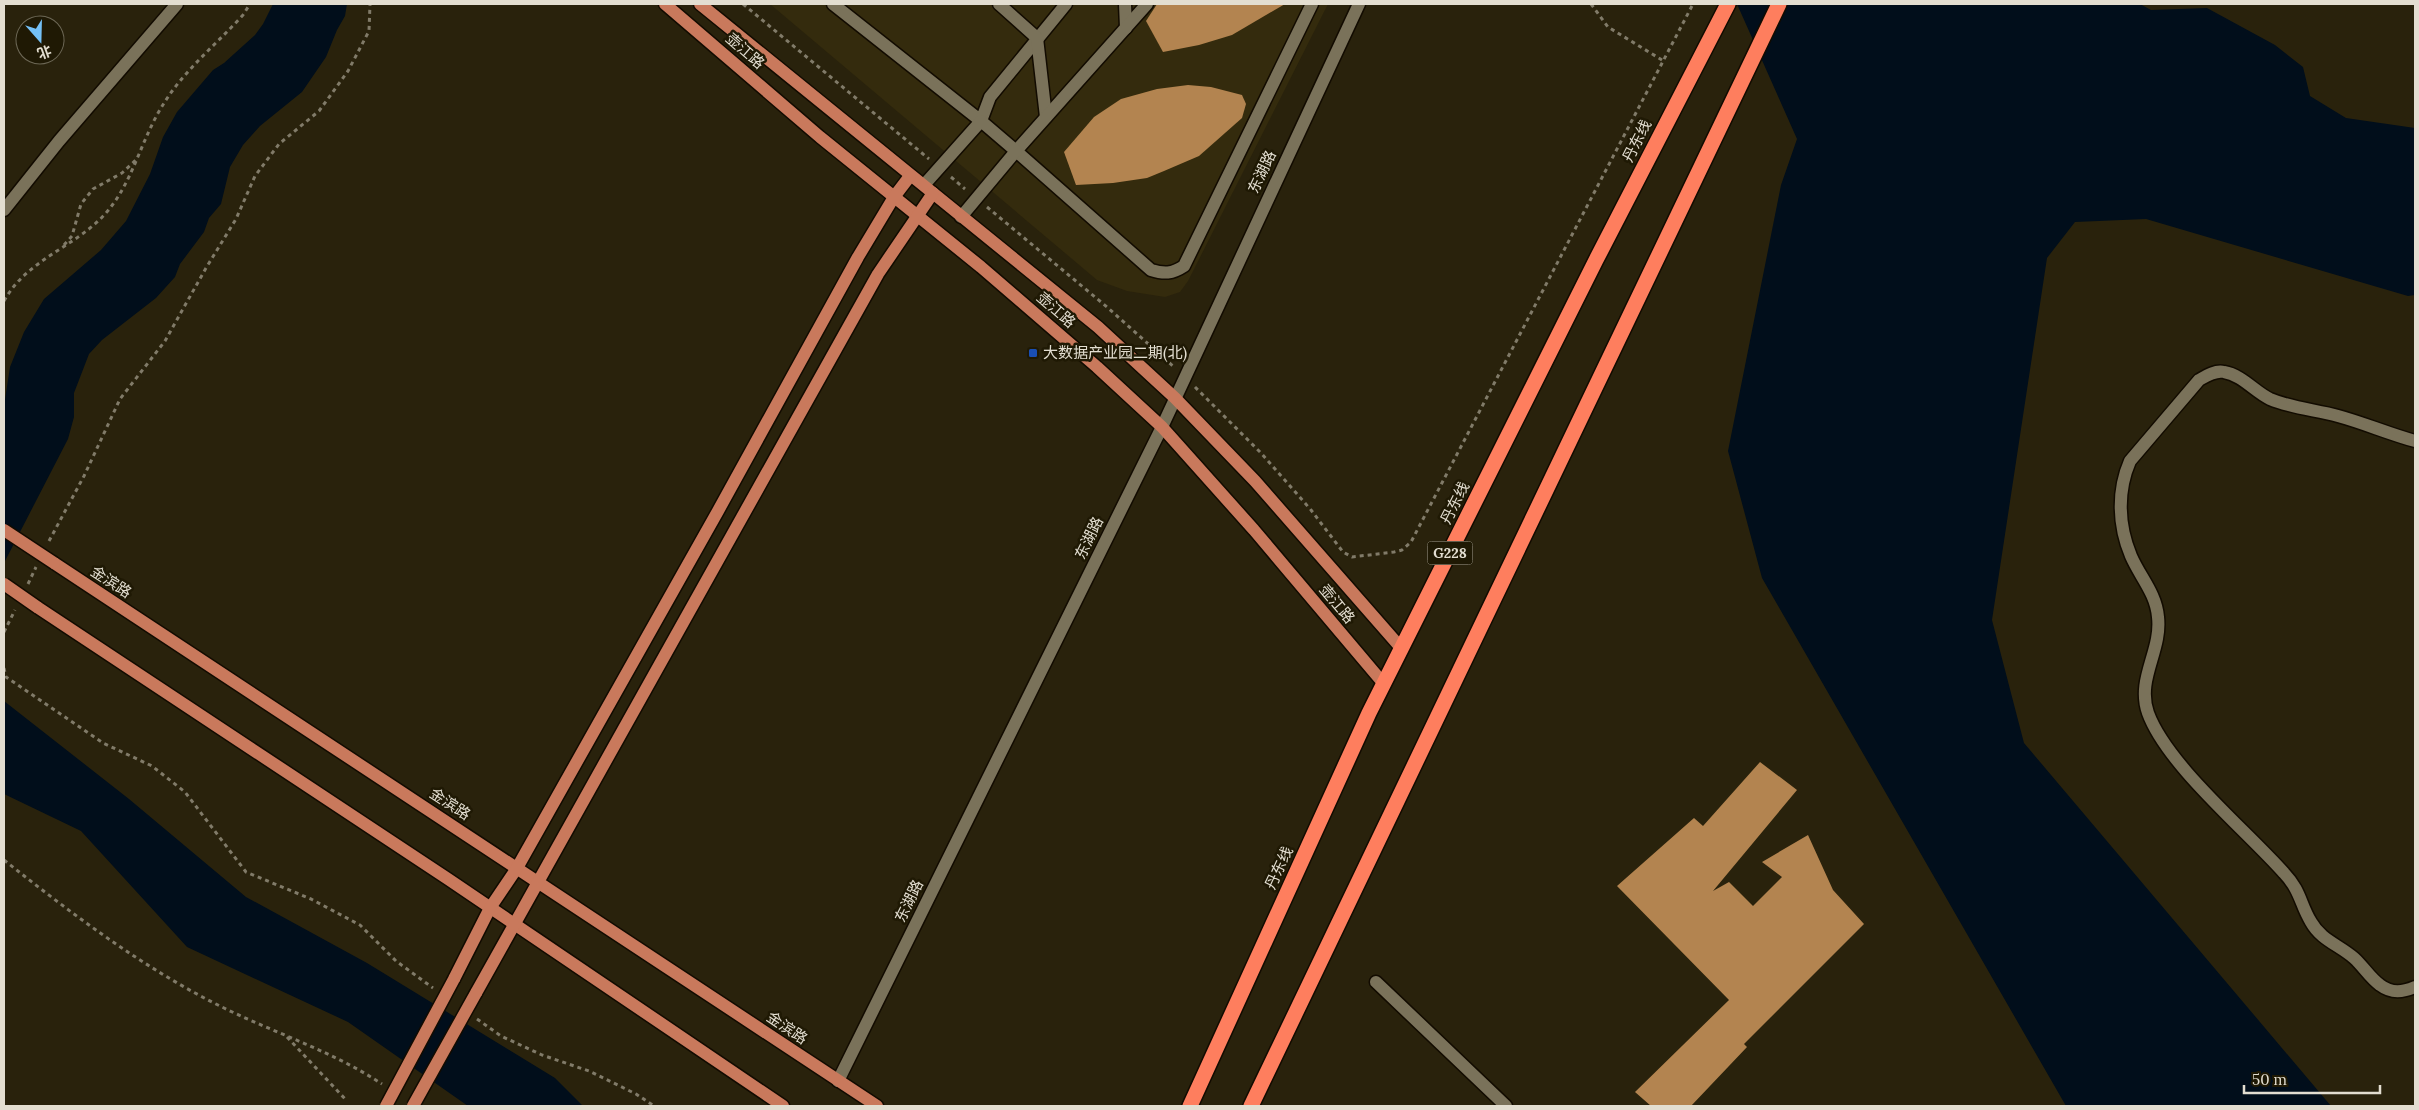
<svg xmlns="http://www.w3.org/2000/svg" width="2419" height="1110" viewBox="0 0 2419 1110" font-family="Lora,'Noto Sans SC',serif">
	<style>
		.built { fill: #342b0d }
		.water { fill: #010e1b }
		.building { fill: #b38450 }
		.lines { fill: none; stroke-linecap: round; stroke-linejoin: round }
		.minor-casing { stroke: #120b00; stroke-width: 15 }
		.major-casing { stroke: #120b00; stroke-width: 15 }
		.highway-casing { stroke: #120b00; stroke-width: 18 }
		.path { stroke: #817b69; stroke-width: 3; stroke-dasharray: 4 4; stroke-linecap: butt }
		.minor { stroke: #7a725a; stroke-width: 12 }
		.major { stroke: #c9795c; stroke-width: 12 }
		.highway { stroke: #fe7e5e; stroke-width: 15 }
		.major-bridge-casing { stroke: #120b00; stroke-width: 15; stroke-linecap: butt }
		.major-bridge { stroke: #c9795c; stroke-width: 12 }
		.transit-dot { fill: #1a4fb4; stroke: #1f1904; stroke-width: 2 }
		.labels { text-anchor: middle; stroke-width: 5; stroke-linejoin: round; paint-order: stroke }
		.shield { fill: #1f1904; stroke: #a8a394; stroke-width: 1 }
		.shield-label { font-size: 14px; font-weight: bold; fill: #e3ded1 }
		.street-label { font-size: 15px; fill: #e3ded1; stroke: #1f1904 }
		.poi-label { font-size: 15px; fill: #e3ded1; stroke: #1f1904; text-anchor: start }
	</style>
	<rect width="100%" height="100%" fill="#29220c"/>
	<path class="built" d="M 770,4 L 1328,4 L 1188,281 L 1180,292 L 1165,297 L 1127,291 L 1097,280 Z"/>
	<g class="water">
		<path d="M 273,4 L 347,4 L 345,16 L 337,30 L 326,57 L 302,92 L 260,126 L 243,145 L 230,167 L 221,204 L 209,218 L 204,232 L 180,264 L 175,277 L 156,298 L 102,340 L 89,354 L 74,393 L 74,417 L 68,439 L 4,563 L 4,406 L 10,367 L 24,332 L 44,299 L 101,250 L 126,221 L 150,174 L 163,137 L 177,112 L 213,70 L 224,63 L 255,35 L 263,24 Z"/>
		<path d="M 1737,4 L 2140,4 L 2151,10 L 2207,8 L 2275,45 L 2303,67 L 2310,96 L 2346,118 L 2415,128 L 2415,295 L 2408,296 L 2146,219 L 2075,222 L 2047,258 L 1992,620 L 2024,743 L 2331,1106 L 2066,1106 L 1762,578 L 1728,451 L 1781,185 L 1797,139 Z"/>
		<path d="M 4,701 L 129,799 L 246,897 L 367,963 L 555,1078 L 583,1106 L 468,1106 L 348,1022 L 187,947 L 81,831 L 4,794 Z"/>
	</g>
	<g class="building">
		<path d="M 1157,4 L 1285,4 L 1232,35 L 1199,45 L 1163,52 L 1146,21 Z"/>
		<path d="M 1188,85 L 1211,87 L 1242,95 L 1246,104 L 1242,118 L 1199,156 L 1164,171 L 1147,178 L 1113,183 L 1076,185 L 1064,152 L 1094,117 L 1121,99 L 1157,89 Z"/>
		<path d="M 1760,762 L 1797,790 L 1713,891 L 1729,882 L 1753,906 L 1782,877 L 1762,862 L 1808,835 L 1833,890 L 1864,924 L 1744,1044 L 1747,1047 L 1691,1106 L 1651,1106 L 1635,1092 L 1729,1000 L 1617,886 L 1694,818 L 1703,826 Z"/>
	</g>
	<g class="lines">
		<g class="minor-casing">
			<g id="minor">
				<path d="M 833,4 L 981,121 L 990,97 L 1066,4"/>
				<path d="M 999,4 L 1037,38 L 1046,117"/>
				<path d="M 1125,4 L 1126,28"/>
				<path d="M 1147,4 L 1016,151 L 1151,270 C 1164,274 1172,274 1184,266 L 1312,4"/>
				<path d="M 924,185 L 981,121 L 1016,151 L 961,217"/>
				<path d="M 4,210 L 59,141 L 177,4"/>
				<path d="M 2415,441 C 2389,434 2364,423 2338,416 C 2316,410 2291,408 2270,399 C 2255,392 2242,375 2224,372 C 2215,370 2206,376 2199,380 L 2130,461 C 2117,491 2118,525 2131,556 C 2140,577 2156,593 2158,617 C 2162,651 2136,679 2148,713 C 2167,765 2246,830 2284,873 C 2301,891 2300,904 2311,922 C 2321,940 2339,945 2354,958 C 2363,966 2370,978 2380,985 C 2392,994 2403,992 2415,987"/>
				<path d="M 1376,982 L 1506,1106"/>
				<path d="M 838,1081 L 1162,427 L 1359,4"/>
			</g>
		</g>
		<g class="major-casing">
			<g id="major">
				<path d="M 665,4 L 820,137 L 981,267 L 1097,367 L 1162,427 L 1254,530 L 1384,684"/>
				<path d="M 700,4 L 1098,327 L 1175,398 L 1255,481 L 1402,649"/>
				<path d="M 54,563 L 877,1106"/>
				<path d="M 37,607 L 448,879 L 783,1106"/>
				<path d="M 454,979 L 490,908 L 517,868 L 718,511 L 858,257 L 894,197 L 910,176"/>
				<path d="M 476,993 L 878,274 L 933,193"/>
			</g>
		</g>
		<g class="highway-casing">
			<g id="highway">
				<path d="M 1190,1106 L 1369,713 L 1596,260 L 1728,4"/>
				<path d="M 1251,1106 L 1779,4"/>
			</g>
		</g>
		<g class="path">
			<path d="M 743,4 L 929,159"/>
			<path d="M 1591,4 L 1608,27 L 1662,60"/>
			<path d="M 951,177 L 965,189"/>
			<path d="M 987,207 L 1107,307 L 1174,367"/>
			<path d="M 64,245 L 72,236 L 81,204 L 93,189 L 122,173 L 137,159"/>
			<path d="M 4,301 C 27,259 76,247 106,213 C 131,184 139,148 157,115 C 179,74 212,49 243,15 L 250,4"/>
			<path d="M 1195,387 L 1261,453 L 1311,510 L 1343,552 L 1352,557 L 1394,552 L 1402,550 L 1411,542 L 1693,4"/>
			<path d="M 49,541 L 84,476 L 120,399 L 165,341 L 206,268 L 236,219 L 255,176 L 279,144 L 319,111 L 348,71 L 369,31 L 370,4"/>
			<path d="M 28,584 L 36,567"/>
			<path d="M 4,632 L 15,610"/>
			<path d="M 4,668 L 6,677 L 103,743 L 152,766 L 185,792 L 246,872 L 311,899 L 360,925 L 396,961 L 433,988"/>
			<path d="M 4,860 C 72,914 146,970 224,1008 C 277,1034 332,1051 382,1084"/>
			<path d="M 477,1019 L 501,1036 L 542,1055 L 589,1071 L 636,1094 L 654,1106"/>
			<path d="M 287,1037 L 347,1101"/>
		</g>
		<use href="#minor" class="minor"/>
		<use href="#major" class="major"/>
		<use href="#highway" class="highway"/>
		<g class="major-bridge-casing">
			<g id="major-bridge">
				<path d="M 4,530 L 54,563"/>
				<path d="M 4,584 L 37,607"/>
				<path d="M 386,1106 L 454,979"/>
				<path d="M 413,1106 L 476,993"/>
			</g>
		</g>
		<use href="#major-bridge" class="major-bridge"/>
	</g>
	<rect class="transit-dot" x="1028" y="348" width="10" height="10" rx="2.5"/>
	<g class="labels">
		<rect class="shield" x="1427.5" y="541.5" width="45" height="23" rx="4"/>
		<g class="shield-label">
			<text x="1450" y="558">G228</text>
		</g>
		<g class="street-label">
			<text transform="translate(745 51) rotate(41)" y="5">壶江路</text>
			<text transform="translate(1637 141) rotate(-63)" y="5">丹东线</text>
			<text transform="translate(1262 172) rotate(-65)" y="5">东湖路</text>
			<text transform="translate(1056 310) rotate(41)" y="5">壶江路</text>
			<text transform="translate(1455 503) rotate(-63)" y="5">丹东线</text>
			<text transform="translate(1089 538) rotate(-64)" y="5">东湖路</text>
			<text transform="translate(111 582) rotate(33)" y="5">金滨路</text>
			<text transform="translate(1337 604) rotate(50)" y="5">壶江路</text>
			<text transform="translate(450 804) rotate(33)" y="5">金滨路</text>
			<text transform="translate(1279 868) rotate(-65)" y="5">丹东线</text>
			<text transform="translate(909 901) rotate(-64)" y="5">东湖路</text>
			<text transform="translate(787 1028) rotate(34)" y="5">金滨路</text>
		</g>
		<g class="poi-label">
			<text x="1043" y="358">大数据产业园二期(北)</text>
		</g>
	</g>
	<rect width="2419" height="1110" fill="none" stroke="#e3ded1" stroke-width="10"/>
	<g transform="translate(40 40) rotate(160)"><circle r="24" fill="#1f1904" stroke="#6d6856"/>
	<path d="M0-4L9 19L0 12L-9 19Z" fill="#74c0f6"/>
	<text y="-8" font-size="14" font-weight="bold" text-anchor="middle" fill="#e3ded1">北</text>
	</g>
	<path d="M2244 1085v8h136v-8" fill="none" stroke="#e3ded1" stroke-width="2.5"/>
	<text x="2252" y="1085" font-size="15" fill="#e3ded1" stroke="#1f1904" stroke-width="4" paint-order="stroke">50 m</text>
</svg>
